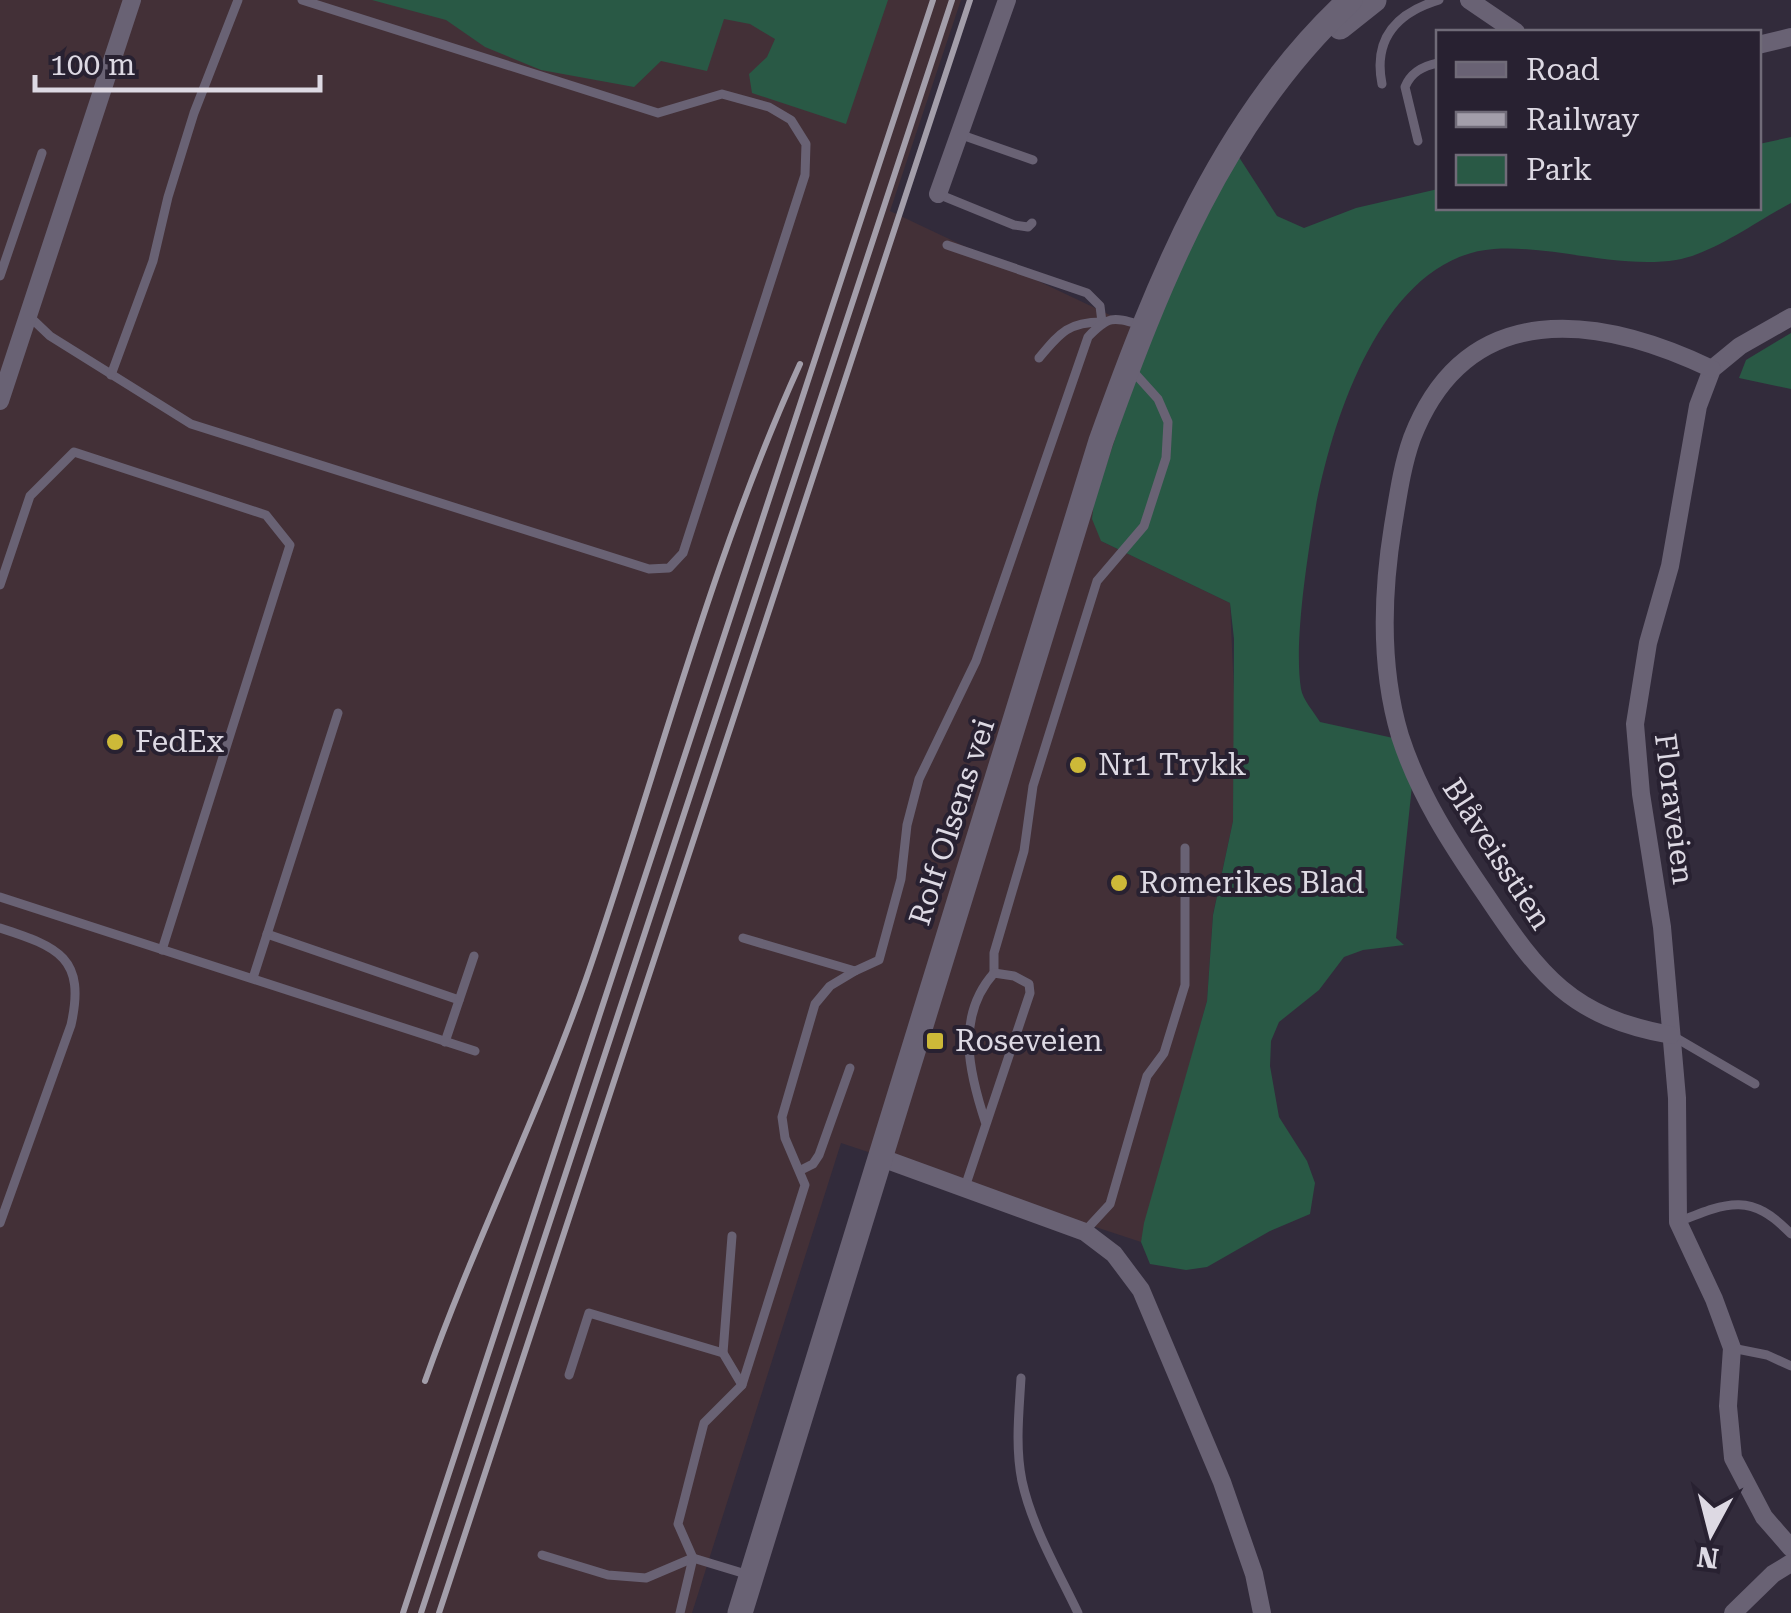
<svg xmlns="http://www.w3.org/2000/svg" width="1791" height="1613" viewBox="0 0 1791 1613" font-family="'Roboto Serif',serif">
	<style>
		.industrial { fill: #433037 }
		.green { fill: #295945 }
		.lines { fill: none; stroke-linecap: round; stroke-linejoin: round }
		.service { stroke: #696274; stroke-width: 9 }
		.minor { stroke: #696274; stroke-width: 18 }
		.secondary { stroke: #696274; stroke-width: 25 }
		.rail { stroke: #a39eaa; stroke-width: 6 }
		.poi-dot { fill: #cdb938; stroke: #282131; stroke-width: 4 }
		.labels { text-anchor: middle; stroke-width: 8; stroke-linejoin: round; paint-order: stroke }
		.poi-label { font-size: 30px; fill: #ddd9e3; stroke: #282131; text-anchor: start }
		.street-label { font-size: 30px; fill: #ddd9e3; stroke: #282131 }
	</style>
	<rect width="100%" height="100%" fill="#322b3b"/>
	<path class="industrial" d="M 0,0 L 961,0 L 890,211 L 1150,334 L 1105,472 L 1101,541 L 1230,603 L 1235,716 L 1233,821 L 1213,914 L 1207,1001 L 1141,1242 L 841,1143 L 692,1613 L 0,1613 Z"/>
	<g class="green">
		<path d="M 372,0 L 888,0 L 846,124 L 752,93 L 749,74 L 767,57 L 775,39 L 750,24 L 724,19 L 707,71 L 661,61 L 634,87 L 541,70 L 485,47 L 446,20 Z"/>
		<path d="M 1791,137 L 1791,203 C 1757,221 1713,254 1676,260 C 1618,269 1552,245 1494,249 C 1380,257 1328,430 1313,523 C 1306,567 1294,646 1301,689 C 1303,700 1314,712 1320,722 L 1407,741 L 1413,776 L 1396,938 L 1404,945 L 1363,950 L 1344,957 L 1319,990 L 1279,1022 L 1271,1041 L 1270,1066 L 1279,1117 L 1307,1161 L 1315,1183 L 1310,1214 L 1270,1231 L 1207,1267 L 1186,1270 L 1150,1264 L 1141,1242 L 1144,1223 L 1207,1001 L 1213,915 L 1233,821 L 1234,639 L 1230,603 L 1101,541 L 1092,519 L 1094,502 L 1150,334 L 1235,151 L 1277,216 L 1304,228 L 1356,208 L 1438,189 L 1438,208 L 1758,208 L 1759,144 Z"/>
		<path d="M 1791,333 L 1791,389 L 1739,378 L 1746,360 Z"/>
	</g>
	<g class="lines">
		<g class="service">
			<path d="M 1382,84 C 1373,39 1396,13 1439,0"/>
			<path d="M 959,134 L 1033,160"/>
			<path d="M 1418,141 L 1405,87 C 1411,72 1423,66 1438,63"/>
			<path d="M 938,194 L 1014,225 L 1028,227 L 1032,223"/>
			<path d="M 947,245 L 1087,293 L 1100,306 L 1102,322 C 1068,322 1060,333 1039,358"/>
			<path d="M 0,276 L 42,153"/>
			<path d="M 29,316 L 50,336 L 191,424 L 649,569 L 669,568 L 683,553 L 805,175 L 806,144 L 791,120 L 769,107 L 722,94 L 658,113 L 302,0"/>
			<path d="M 111,375 L 153,261 L 168,197 L 194,113 L 238,0"/>
			<path d="M 0,585 L 30,496 L 74,452 L 266,515 L 290,545 L 162,950"/>
			<path d="M 0,897 L 475,1051"/>
			<path d="M 0,928 C 59,947 86,958 71,1025 L 0,1223"/>
			<path d="M 267,934 L 459,1000"/>
			<path d="M 743,938 L 855,971 L 879,960 L 901,879 L 907,825 L 919,779 L 976,661 L 1088,337 C 1109,315 1113,317 1141,325"/>
			<path d="M 994,973 L 994,953 L 1024,851 L 1033,786 L 1097,581 L 1144,526 L 1166,458 L 1168,422 L 1158,399 L 1130,368"/>
			<path d="M 253,978 L 338,713"/>
			<path d="M 1671,1035 L 1755,1084"/>
			<path d="M 445,1042 L 474,956"/>
			<path d="M 801,1170 L 813,1164 L 819,1155 L 850,1068"/>
			<path d="M 965,1187 L 1030,993 L 1029,984 L 1014,976 L 994,973 C 955,1017 969,1073 986,1124"/>
			<path d="M 1678,1222 C 1728,1202 1751,1192 1791,1234"/>
			<path d="M 1085,1231 L 1110,1204 L 1147,1076 L 1164,1053 L 1185,985 L 1185,848"/>
			<path d="M 1732,1348 L 1767,1355 L 1791,1366"/>
			<path d="M 723,1353 L 732,1236"/>
			<path d="M 569,1375 L 589,1313 L 723,1353 L 742,1385"/>
			<path d="M 1021,1378 C 1019,1412 1015,1447 1022,1481 C 1032,1527 1058,1571 1078,1613"/>
			<path d="M 542,1555 L 608,1575 L 646,1578 L 693,1558 L 749,1575"/>
			<path d="M 680,1613 L 693,1558 L 678,1524 L 704,1423 L 742,1385 L 805,1185 L 785,1138 L 782,1117 L 815,1004 L 830,986 L 855,971"/>
		</g>
		<g class="minor">
			<path d="M 1469,0 L 1516,32"/>
			<path d="M 1758,45 L 1791,37"/>
			<path d="M 938,194 L 1007,0"/>
			<path d="M 1791,317 L 1740,346 L 1712,369 L 1698,406 L 1670,566 L 1648,643 L 1635,724 L 1641,794 L 1662,927 L 1677,1098 L 1678,1222 L 1714,1299 L 1732,1348 L 1728,1406 L 1733,1458 L 1764,1517 L 1791,1548"/>
			<path d="M 0,401 L 132,0"/>
			<path d="M 1671,1035 C 1571,1017 1540,976 1486,895 C 1451,844 1419,795 1400,736 C 1380,669 1382,594 1393,526 C 1398,496 1402,466 1412,438 C 1467,296 1599,315 1712,369"/>
			<path d="M 879,1157 L 1085,1232 L 1114,1254 L 1141,1290 L 1222,1482 L 1254,1574 L 1262,1613"/>
			<path d="M 1733,1613 L 1773,1574 L 1791,1563"/>
		</g>
		<g class="secondary">
			<path d="M 1340,27 L 1374,0"/>
			<path d="M 740,1613 L 1101,441 C 1158,282 1223,117 1350,0"/>
		</g>
		<g class="rail">
			<path d="M 425,1381 C 473,1245 538,1116 586,979 C 657,774 710,562 800,364"/>
			<path d="M 403,1613 L 933,0"/>
			<path d="M 421,1613 L 952,0"/>
			<path d="M 439,1613 L 970,0"/>
		</g>
	</g>
	<g class="poi-dot">
		<circle cx="115" cy="742" r="10"/>
		<circle cx="1078" cy="765" r="10"/>
		<circle cx="1119" cy="883" r="10"/>
		<rect x="925" y="1031" width="20" height="20" rx="5"/>
	</g>
	<g class="labels">
		<g class="poi-label">
			<text x="135" y="752">FedEx</text>
			<text x="1098" y="775">Nr1 Trykk</text>
			<text x="1139" y="893">Romerikes Blad</text>
			<text x="955" y="1051">Roseveien</text>
		</g>
		<g class="street-label">
			<text transform="translate(1674 809) rotate(83)" y="10">Floraveien</text>
			<text transform="translate(952 822) rotate(-72)" y="10">Rolf Olsens vei</text>
			<text transform="translate(1497 854) rotate(57)" y="10">Blåveisstien</text>
		</g>
	</g>
	<rect x="1436" y="30" width="325" height="180" fill="#282131" stroke="#706b78" stroke-width="2.5"/>
	<rect x="1456" y="62" width="50" height="15" fill="#696274" stroke="#706b78" stroke-width="2.5"/>
	<text x="1526" y="80" font-size="30" fill="#ddd9e3">Road</text>
	<rect x="1456" y="112" width="50" height="15" fill="#a39eaa" stroke="#706b78" stroke-width="2.5"/>
	<text x="1526" y="130" font-size="30" fill="#ddd9e3">Railway</text>
	<rect x="1456" y="155" width="50" height="30" fill="#295945" stroke="#706b78" stroke-width="2.5"/>
	<text x="1526" y="180" font-size="30" fill="#ddd9e3">Park</text>
	<g transform="translate(1711 1533) rotate(187)" stroke="#282131" stroke-width="8" paint-order="stroke">
	<path d="M0-8L18 38L0 25L-18 38Z" fill="#ddd9e3"/>
	<text y="-15" font-size="28" font-weight="bold" text-anchor="middle" fill="#ddd9e3">N</text>
	</g>
	<path d="M35 75v15h285v-15" fill="none" stroke="#ddd9e3" stroke-width="5"/>
	<text x="50" y="75" font-size="30" fill="#ddd9e3" stroke="#282131" stroke-width="8" paint-order="stroke">100 m</text>
</svg>
